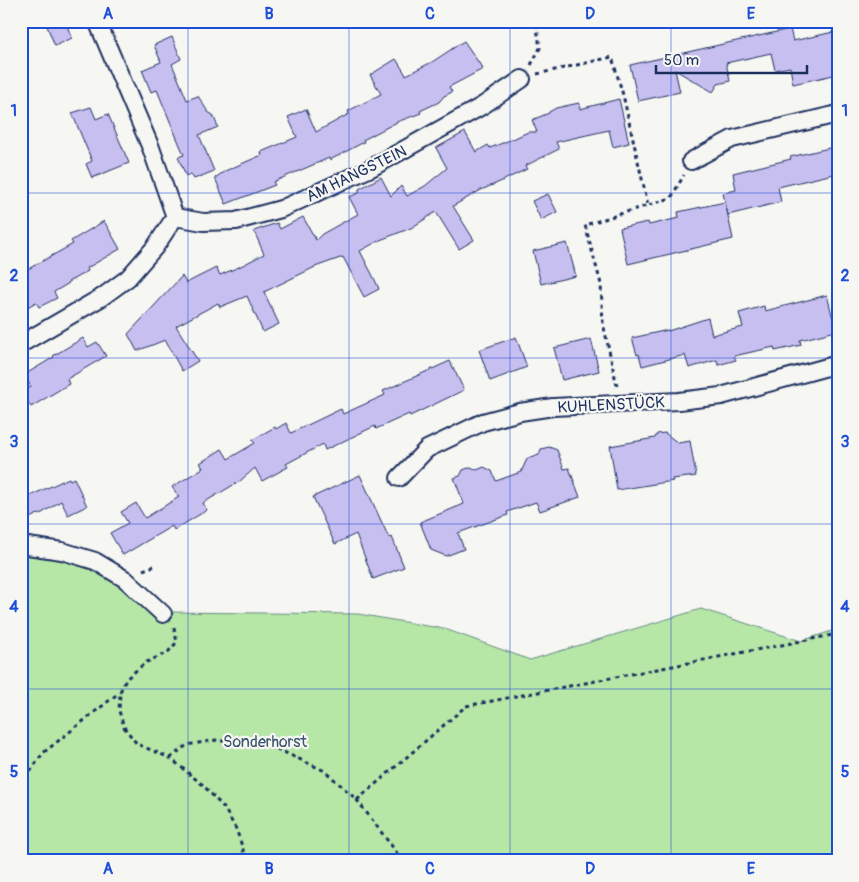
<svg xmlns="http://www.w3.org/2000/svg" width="859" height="882" viewBox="0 0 859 882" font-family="Pangolin,sans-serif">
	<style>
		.green { fill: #b6e7a7; stroke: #688b82 }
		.building { fill: #c8bff1; stroke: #1b2f5e }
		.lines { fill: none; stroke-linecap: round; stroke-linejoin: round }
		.street-casing { stroke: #1b2f5e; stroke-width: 20 }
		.path { stroke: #1b2f5e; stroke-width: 3; stroke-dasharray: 4 4; stroke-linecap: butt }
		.street { stroke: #f6f6f2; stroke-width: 16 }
		.grid { fill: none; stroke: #1d4ed8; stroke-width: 1; stroke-opacity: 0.55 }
		.labels { text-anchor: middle; stroke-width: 4.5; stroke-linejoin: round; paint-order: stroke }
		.street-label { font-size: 16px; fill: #1b2f5e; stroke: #f6f6f2 }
		.park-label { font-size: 16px; fill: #3a546d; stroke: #f6f6f2 }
		.neatline { fill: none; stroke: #1d4ed8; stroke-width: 2 }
		.grid-label { font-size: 16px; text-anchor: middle; font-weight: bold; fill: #1d4ed8 }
	</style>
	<rect width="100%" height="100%" fill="#f6f6f2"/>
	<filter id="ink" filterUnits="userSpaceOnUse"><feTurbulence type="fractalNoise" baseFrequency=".02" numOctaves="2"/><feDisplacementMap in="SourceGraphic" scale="10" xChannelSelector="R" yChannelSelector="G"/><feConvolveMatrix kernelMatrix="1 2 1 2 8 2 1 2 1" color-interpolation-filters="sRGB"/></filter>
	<g filter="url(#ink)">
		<path class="green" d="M 21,549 L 93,562 L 164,612 L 358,614 L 445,629 L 530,660 L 701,609 L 801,641 L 838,629 L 838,861 L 21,861 Z"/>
		<g class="building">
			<path d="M 45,21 L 65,21 L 72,38 L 55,46 Z"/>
			<path d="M 790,29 L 793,41 L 838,31 L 838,74 L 793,84 L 790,67 L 775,70 L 771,53 L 726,63 L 730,81 L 718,84 L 713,92 L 675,70 L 680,92 L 638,101 L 630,65 Z"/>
			<path d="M 172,37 L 181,59 L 172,64 L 187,100 L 198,96 L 208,112 L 213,115 L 218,127 L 199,135 L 214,171 L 194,179 L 191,174 L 186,176 L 178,157 L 184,155 L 157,90 L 151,92 L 142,70 L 161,62 L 154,45 Z"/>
			<path d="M 464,41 L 483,69 L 449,87 L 452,92 L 444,96 L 439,102 L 420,111 L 421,113 L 397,122 L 363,140 L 364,142 L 330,160 L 329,158 L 273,182 L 275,185 L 226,204 L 215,178 L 225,171 L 262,155 L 261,152 L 297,137 L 288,117 L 306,109 L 316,132 L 349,114 L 348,111 L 381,94 L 370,75 L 396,59 L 406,75 L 432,62 Z"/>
			<path d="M 619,99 L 629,143 L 613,147 L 609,130 L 556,142 L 559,149 L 525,166 L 527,169 L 502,181 L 481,190 L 453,206 L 474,240 L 459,249 L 436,212 L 411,228 L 380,240 L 360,251 L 375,280 L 379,289 L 364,297 L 343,257 L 315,267 L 264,292 L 279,324 L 263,332 L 247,296 L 220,307 L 218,303 L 176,326 L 198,361 L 182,371 L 165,340 L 137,351 L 128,334 L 182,276 L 186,283 L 216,268 L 220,275 L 239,267 L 264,254 L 254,231 L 277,223 L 280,229 L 303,217 L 316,240 L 322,234 L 358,214 L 349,197 L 359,193 L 359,189 L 381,177 L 391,196 L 401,186 L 407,196 L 425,186 L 447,168 L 436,148 L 465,132 L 476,152 L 488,145 L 490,148 L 515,138 L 528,132 L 537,132 L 532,120 L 549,113 L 549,112 L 556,108 L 579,103 L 580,109 Z"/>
			<path d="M 91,107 L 96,119 L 108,114 L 129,163 L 92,178 L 86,164 L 92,161 L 72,113 Z"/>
			<path d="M 838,146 L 838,173 L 778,187 L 781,202 L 728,215 L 723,193 L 736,190 L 733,173 L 791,159 L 790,157 Z"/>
			<path d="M 548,194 L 557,212 L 541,220 L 532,201 Z"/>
			<path d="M 725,202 L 733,239 L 628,264 L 620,228 L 648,222 L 649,225 L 679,218 L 678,212 Z"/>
			<path d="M 104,221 L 120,249 L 87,268 L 88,271 L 68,282 L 69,283 L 54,292 L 57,298 L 39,307 L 36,302 L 21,311 L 21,273 L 73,244 L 71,241 Z"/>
			<path d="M 567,243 L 576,276 L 541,284 L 533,251 Z"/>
			<path d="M 827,295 L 836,331 L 800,340 L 801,345 L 775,351 L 774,347 L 734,356 L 736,360 L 718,365 L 717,360 L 689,368 L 685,355 L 642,366 L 639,354 L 637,355 L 632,338 L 668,330 L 668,331 L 708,318 L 712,335 L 743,327 L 739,313 L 764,306 L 765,311 Z"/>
			<path d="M 516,337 L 527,367 L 490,381 L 479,350 Z"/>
			<path d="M 83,338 L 88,347 L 97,342 L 106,356 L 67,379 L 69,384 L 31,407 L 22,392 L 31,387 L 24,375 L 54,357 L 53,356 Z"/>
			<path d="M 591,339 L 599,371 L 562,380 L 554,348 Z"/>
			<path d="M 450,361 L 464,390 L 410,416 L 409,414 L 376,429 L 375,426 L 325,450 L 323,444 L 286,464 L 288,467 L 262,481 L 255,468 L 240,481 L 203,503 L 207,510 L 174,530 L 172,526 L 123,555 L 110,533 L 128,523 L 121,512 L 136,503 L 145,518 L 179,497 L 172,487 L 203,468 L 200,463 L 222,449 L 228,459 L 255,443 L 252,440 L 275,427 L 276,429 L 286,423 L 291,433 L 341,409 L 343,414 L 385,395 L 383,391 Z"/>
			<path d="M 665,433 L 678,443 L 690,441 L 696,476 L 672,479 L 673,481 L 617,490 L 610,446 L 655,438 L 657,434 Z"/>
			<path d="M 549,447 L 557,450 L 564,469 L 569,468 L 580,497 L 540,511 L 536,502 L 507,512 L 508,515 L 458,533 L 464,549 L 446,556 L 431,550 L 420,522 L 464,504 L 454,478 L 460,476 L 463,470 L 471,467 L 477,470 L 484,467 L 492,471 L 496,481 L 521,472 L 527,459 L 539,455 L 541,449 Z"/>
			<path d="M 360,475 L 389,538 L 392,537 L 404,567 L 373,579 L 356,534 L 335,544 L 313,497 Z"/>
			<path d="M 69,478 L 70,480 L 74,478 L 87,506 L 68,515 L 61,501 L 39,515 L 38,514 L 21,522 L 21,500 Z"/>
		</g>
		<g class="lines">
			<g class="street-casing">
				<g id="street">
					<path d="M 97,21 L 151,148 L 175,217"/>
					<path d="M 691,161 L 732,139 L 838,114"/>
					<path d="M 175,217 L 203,222 L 236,221 L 281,209 L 371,168 L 482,106 L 522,79"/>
					<path d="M 21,344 L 102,297 L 128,278 L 155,247 L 175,217"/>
					<path d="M 399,478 L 427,449 L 483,422 L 520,412 L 553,407 L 679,401 L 721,396 L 838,364"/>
					<path d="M 21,545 L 62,551 L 95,561 L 125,579 L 163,614"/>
				</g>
			</g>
			<g class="path">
				<path d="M 531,65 L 540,48 L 536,21"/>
				<path d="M 537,74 L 555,70 L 612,57 L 623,95 L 648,205"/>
				<path d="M 617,386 L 603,323 L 601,284 L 585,225 L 671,198 L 684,175"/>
				<path d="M 143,570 L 154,566"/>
				<path d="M 174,628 L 177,642 L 168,652 L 145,663 L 126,679 L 120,692 L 119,711 L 124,727 L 137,744 L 170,758 L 203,785 L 224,808 L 236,829 L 243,849 L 244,861"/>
				<path d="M 170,758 L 187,745 L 216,740 L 275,748 L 325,771 L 357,800 L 403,861"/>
				<path d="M 21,785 L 43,753 L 120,692"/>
				<path d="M 357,800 L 466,706 L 838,634"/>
			</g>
			<use href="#street" class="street"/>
		</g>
	</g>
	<path class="grid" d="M 188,21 L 188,861M 349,21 L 349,861M 510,21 L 510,861M 671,21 L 671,861M 21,193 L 838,193M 21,358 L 838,358M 21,524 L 838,524M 21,689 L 838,689"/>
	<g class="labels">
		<g class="street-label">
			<text transform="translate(356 173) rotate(-26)" y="6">AM HANGSTEIN</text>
			<text transform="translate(611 404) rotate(-3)" y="6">KUHLENSTÜCK</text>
		</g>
		<g class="park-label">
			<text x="265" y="747">Sonderhorst</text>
		</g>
	</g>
	<rect width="859" height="882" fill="none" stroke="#f6f6f2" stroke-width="55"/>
	<path d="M656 65v8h151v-8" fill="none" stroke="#1b2f5e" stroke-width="2.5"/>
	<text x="664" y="65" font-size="15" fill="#1b2f5e" stroke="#f6f6f2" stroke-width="4" paint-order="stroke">50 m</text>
	<rect x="28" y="28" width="804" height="826" class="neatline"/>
	<g class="grid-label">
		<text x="108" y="19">A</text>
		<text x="269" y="19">B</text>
		<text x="430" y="19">C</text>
		<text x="590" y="19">D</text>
		<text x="751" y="19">E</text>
		<text x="14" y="116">1</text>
		<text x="845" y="116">1</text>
		<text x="14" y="281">2</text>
		<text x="845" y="281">2</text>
		<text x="14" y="447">3</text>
		<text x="845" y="447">3</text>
		<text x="14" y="612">4</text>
		<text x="845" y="612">4</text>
		<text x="14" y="777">5</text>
		<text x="845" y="777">5</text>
		<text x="108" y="874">A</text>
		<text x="269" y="874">B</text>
		<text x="430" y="874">C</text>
		<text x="590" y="874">D</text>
		<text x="751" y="874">E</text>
	</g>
</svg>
